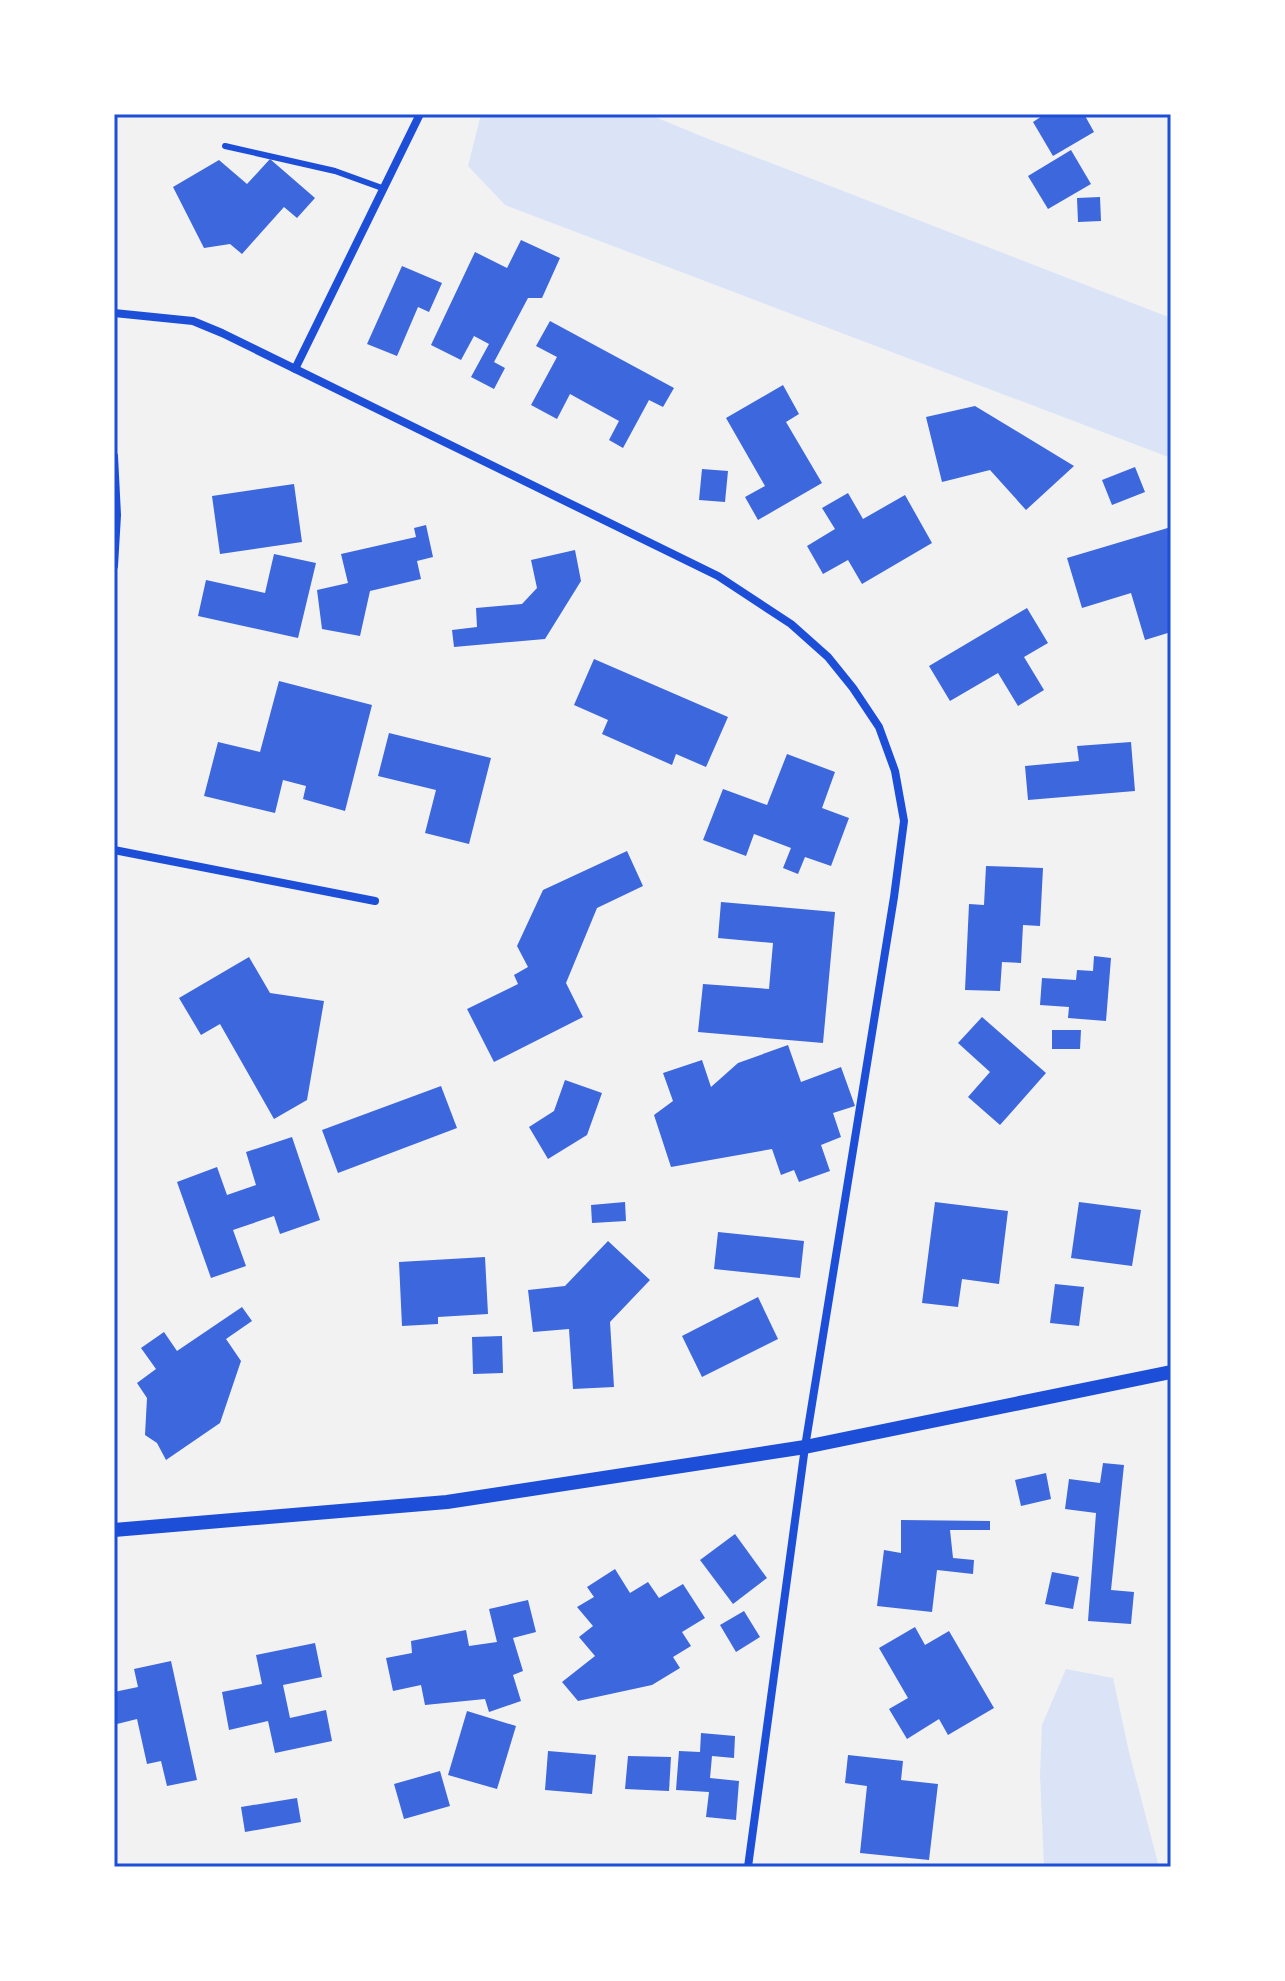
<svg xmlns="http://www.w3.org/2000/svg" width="1285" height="1981" viewBox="0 0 1285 1981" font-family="Jost,sans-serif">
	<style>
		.green { fill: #dbe4f7 }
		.building { fill: #3d67dc }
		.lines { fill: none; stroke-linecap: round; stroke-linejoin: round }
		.service { stroke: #1d4ed8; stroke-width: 6 }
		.minor { stroke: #1d4ed8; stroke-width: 8 }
		.tertiary { stroke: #1d4ed8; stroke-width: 14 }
		.neatline { fill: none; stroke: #1d4ed8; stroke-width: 3 }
	</style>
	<rect width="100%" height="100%" fill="#f2f2f2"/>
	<g class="green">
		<path d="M 481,114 L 648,114 L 701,136 L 1171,318 L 1171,458 L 505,205 L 468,166 Z"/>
		<path d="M 1066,1669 L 1113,1678 L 1129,1752 L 1159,1867 L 1044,1867 L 1040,1776 L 1042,1725 Z"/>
	</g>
	<g class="building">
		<path d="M 1045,114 L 1084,114 L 1094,132 L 1053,156 L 1033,122 Z"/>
		<path d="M 1071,150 L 1091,184 L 1048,209 L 1028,176 Z"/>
		<path d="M 270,159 L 315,198 L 297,218 L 284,207 L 242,254 L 230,244 L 204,248 L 173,187 L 219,160 L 247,184 Z"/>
		<path d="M 1100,197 L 1101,221 L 1078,222 L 1077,198 Z"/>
		<path d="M 521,240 L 560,258 L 542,298 L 528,298 L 494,362 L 505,368 L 494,389 L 471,377 L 489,344 L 474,336 L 461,360 L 431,345 L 475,252 L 507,268 Z"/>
		<path d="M 402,266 L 442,283 L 429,312 L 418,307 L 397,356 L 367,344 Z"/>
		<path d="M 550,321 L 674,388 L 663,407 L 649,400 L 623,448 L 609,440 L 619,421 L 570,394 L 557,419 L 531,405 L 557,357 L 536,346 Z"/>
		<path d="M 783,385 L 799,414 L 786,422 L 822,483 L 758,520 L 745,497 L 765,486 L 726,418 Z"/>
		<path d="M 975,406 L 1074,466 L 1026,510 L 990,470 L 942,482 L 926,417 Z"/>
		<path d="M 1135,467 L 1145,492 L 1112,505 L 1102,480 Z"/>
		<path d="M 702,469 L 728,471 L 725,502 L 699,500 Z"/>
		<path d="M 294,484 L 302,542 L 220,554 L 212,496 Z"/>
		<path d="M 848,493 L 863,519 L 905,495 L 932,543 L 862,584 L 848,560 L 823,574 L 807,546 L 835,529 L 822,508 Z"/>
		<path d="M 426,525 L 433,557 L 417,561 L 421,579 L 370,591 L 360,636 L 322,629 L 317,590 L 348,583 L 341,554 L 416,537 L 414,528 Z"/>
		<path d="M 1171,527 L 1171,632 L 1145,640 L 1131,593 L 1082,608 L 1067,558 Z"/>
		<path d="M 575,550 L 581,581 L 545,639 L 454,647 L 452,630 L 477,627 L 476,608 L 522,604 L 537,588 L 531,560 Z"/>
		<path d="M 274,554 L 316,563 L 298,638 L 198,616 L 206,580 L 265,593 Z"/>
		<path d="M 1027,608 L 1048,643 L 1024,657 L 1044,690 L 1018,706 L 998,673 L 950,701 L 929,666 Z"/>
		<path d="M 594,659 L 728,717 L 706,767 L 676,754 L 672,765 L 602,734 L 608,720 L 574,705 Z"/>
		<path d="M 279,681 L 372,705 L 345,811 L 303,799 L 306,786 L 283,780 L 275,813 L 204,796 L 218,742 L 260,752 Z"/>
		<path d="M 389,733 L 491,758 L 469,844 L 425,833 L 436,790 L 378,776 Z"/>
		<path d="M 1131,742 L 1135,791 L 1028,800 L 1025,766 L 1079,761 L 1077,746 Z"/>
		<path d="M 787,754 L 835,772 L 822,808 L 849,818 L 831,866 L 805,857 L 798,874 L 783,868 L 791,848 L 754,834 L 746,856 L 703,840 L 723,789 L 767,805 Z"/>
		<path d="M 627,851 L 643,886 L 597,908 L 566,983 L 583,1017 L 494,1062 L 467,1009 L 518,984 L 514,975 L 528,967 L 517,946 L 543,890 Z"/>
		<path d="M 986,866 L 1043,868 L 1040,926 L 1023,925 L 1021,963 L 1002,962 L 1000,991 L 965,990 L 969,904 L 984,905 Z"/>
		<path d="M 721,902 L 835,912 L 823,1043 L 698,1032 L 703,984 L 769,989 L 773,943 L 718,938 Z"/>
		<path d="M 1094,956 L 1111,958 L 1106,1021 L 1068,1018 L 1069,1007 L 1040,1005 L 1042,978 L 1076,980 L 1077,970 L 1093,971 Z"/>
		<path d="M 249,957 L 270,993 L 324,1001 L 307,1100 L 274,1119 L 220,1024 L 201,1035 L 179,998 Z"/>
		<path d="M 982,1017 L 1046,1073 L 1000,1125 L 968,1097 L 990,1072 L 958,1043 Z"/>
		<path d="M 1052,1030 L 1081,1030 L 1080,1049 L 1052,1049 Z"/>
		<path d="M 788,1045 L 801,1082 L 841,1067 L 855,1106 L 833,1113 L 841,1137 L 821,1145 L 830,1171 L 799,1182 L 794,1170 L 781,1175 L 772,1149 L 671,1167 L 654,1115 L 673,1101 L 663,1073 L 702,1060 L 711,1087 L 738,1063 Z"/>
		<path d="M 565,1080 L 602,1093 L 587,1135 L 548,1159 L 529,1127 L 554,1111 Z"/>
		<path d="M 441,1086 L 457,1128 L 338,1173 L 322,1130 Z"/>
		<path d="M 292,1137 L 320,1220 L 280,1234 L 274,1216 L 233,1230 L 246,1266 L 211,1278 L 177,1182 L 217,1167 L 227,1195 L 256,1185 L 246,1152 Z"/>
		<path d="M 625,1202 L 626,1221 L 592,1223 L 591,1205 Z"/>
		<path d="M 935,1202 L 1008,1211 L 999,1284 L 962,1279 L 958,1307 L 922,1303 Z"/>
		<path d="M 1079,1202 L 1141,1210 L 1132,1266 L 1071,1258 Z"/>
		<path d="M 718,1232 L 804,1241 L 800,1278 L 714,1269 Z"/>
		<path d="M 608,1241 L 650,1280 L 610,1322 L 614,1387 L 573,1389 L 569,1329 L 533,1332 L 528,1290 L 565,1286 Z"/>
		<path d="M 485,1257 L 488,1314 L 438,1317 L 438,1324 L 402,1326 L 399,1262 Z"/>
		<path d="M 1055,1284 L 1084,1287 L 1079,1326 L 1050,1323 Z"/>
		<path d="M 758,1297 L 778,1339 L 702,1377 L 682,1336 Z"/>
		<path d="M 242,1307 L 252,1321 L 226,1339 L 241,1361 L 220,1423 L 166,1460 L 157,1443 L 145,1435 L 147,1398 L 137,1383 L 156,1369 L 141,1348 L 164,1332 L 177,1351 Z"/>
		<path d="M 502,1336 L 503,1373 L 473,1374 L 472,1337 Z"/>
		<path d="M 1103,1463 L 1124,1465 L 1111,1590 L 1134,1592 L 1131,1624 L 1088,1621 L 1096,1513 L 1065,1509 L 1069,1479 L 1100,1483 Z"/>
		<path d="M 1046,1473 L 1051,1499 L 1021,1506 L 1015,1480 Z"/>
		<path d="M 901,1520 L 990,1521 L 990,1530 L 950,1530 L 953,1558 L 974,1560 L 973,1574 L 937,1570 L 932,1612 L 877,1606 L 884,1550 L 901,1553 Z"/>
		<path d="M 735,1534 L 767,1578 L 733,1604 L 700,1560 Z"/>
		<path d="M 615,1569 L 630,1593 L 648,1582 L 659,1598 L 683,1584 L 705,1618 L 682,1632 L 691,1646 L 673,1657 L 680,1668 L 652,1685 L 578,1701 L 562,1682 L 595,1656 L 579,1637 L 593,1626 L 577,1607 L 594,1597 L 587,1587 Z"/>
		<path d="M 1052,1572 L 1079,1577 L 1073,1609 L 1045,1604 Z"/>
		<path d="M 528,1600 L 536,1632 L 513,1638 L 523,1671 L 513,1675 L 521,1701 L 489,1712 L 485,1699 L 425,1705 L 421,1685 L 393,1691 L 386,1658 L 412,1653 L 411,1641 L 466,1630 L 469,1646 L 497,1642 L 489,1609 Z"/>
		<path d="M 744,1611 L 760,1637 L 736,1652 L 720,1625 Z"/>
		<path d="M 915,1627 L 925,1645 L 949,1631 L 994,1708 L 948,1735 L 939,1719 L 907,1739 L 889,1709 L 908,1698 L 879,1648 Z"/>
		<path d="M 315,1643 L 322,1677 L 283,1685 L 290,1718 L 326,1710 L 332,1741 L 275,1753 L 268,1721 L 229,1730 L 222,1692 L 262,1684 L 256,1655 Z"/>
		<path d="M 171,1661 L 197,1780 L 167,1786 L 161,1761 L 147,1764 L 137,1719 L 117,1724 L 114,1711 L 114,1692 L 138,1687 L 134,1669 Z"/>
		<path d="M 467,1711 L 516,1726 L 497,1789 L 448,1775 Z"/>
		<path d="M 701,1733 L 735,1736 L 734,1758 L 712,1756 L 710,1778 L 739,1781 L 736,1820 L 706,1817 L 709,1792 L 676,1790 L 679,1751 L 700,1752 Z"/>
		<path d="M 548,1751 L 596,1755 L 592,1794 L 545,1790 Z"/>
		<path d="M 848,1755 L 903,1761 L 901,1780 L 938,1784 L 929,1860 L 860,1853 L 867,1786 L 845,1783 Z"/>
		<path d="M 628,1756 L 671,1757 L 669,1791 L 625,1789 Z"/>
		<path d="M 440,1771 L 450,1806 L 404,1819 L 394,1784 Z"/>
		<path d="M 297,1798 L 301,1822 L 245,1832 L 241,1807 Z"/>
	</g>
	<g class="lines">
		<path class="service" d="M 225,146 L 335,171 L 382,188"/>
		<g class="minor">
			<path d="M 114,313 L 193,321 L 222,333 L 718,576 L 791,624 L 828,657 L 853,688 L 879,727 L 895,771 L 904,821 L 894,897 L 805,1447 L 748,1867"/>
			<path d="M 295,369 L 420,114"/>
			<path d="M 114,456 L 117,515 L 114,566"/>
			<path d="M 114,850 L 375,901"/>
		</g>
		<path class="tertiary" d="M 114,1530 L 447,1502 L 805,1447 L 1171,1372"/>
	</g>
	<rect width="1285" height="1981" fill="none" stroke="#ffffff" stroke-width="232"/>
	<rect x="116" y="116" width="1053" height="1749" class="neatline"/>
</svg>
